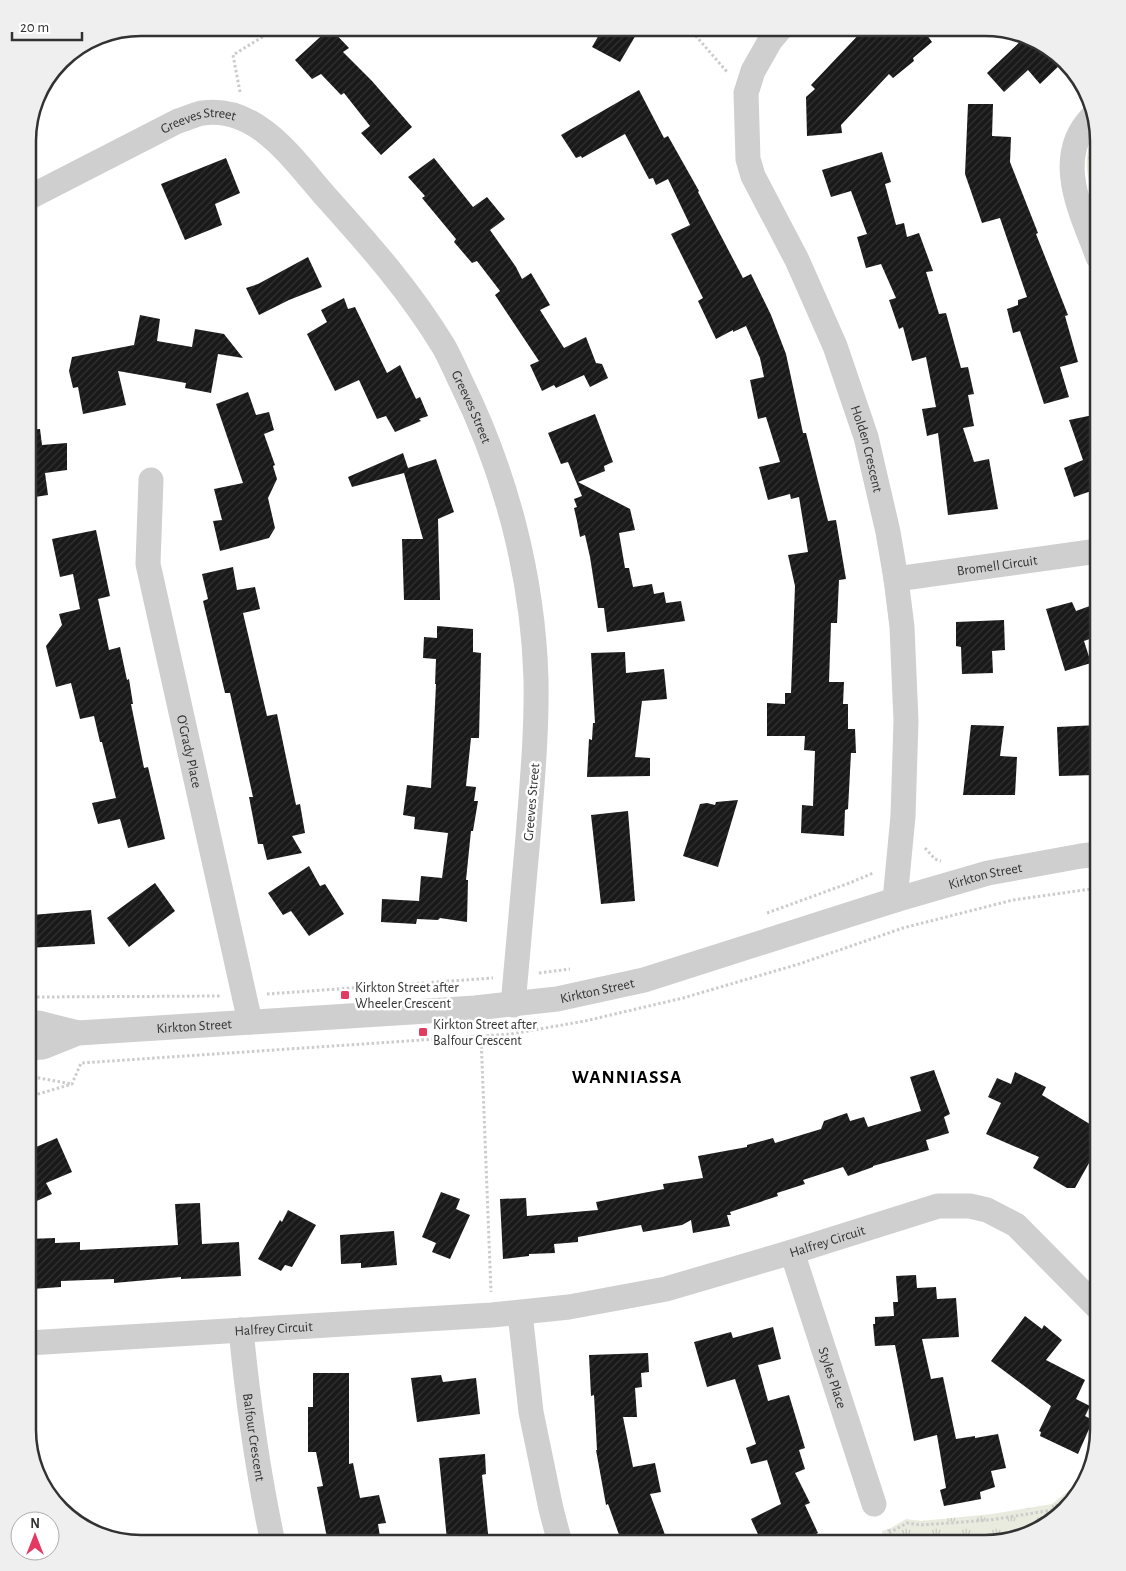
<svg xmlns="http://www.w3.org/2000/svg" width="1126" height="1571" viewBox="0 0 1126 1571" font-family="'Alegreya Sans',sans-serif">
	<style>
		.park { fill: url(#park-tufts) }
		.building { fill: url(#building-hatch) }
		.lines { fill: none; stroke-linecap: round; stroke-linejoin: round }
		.path { stroke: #ccc; stroke-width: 3; stroke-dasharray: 2.5 2.5; stroke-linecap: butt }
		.minor { stroke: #cfcfcf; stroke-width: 25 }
		.poi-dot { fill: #e43a62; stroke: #fff; stroke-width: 2 }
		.labels { text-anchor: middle; stroke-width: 5; stroke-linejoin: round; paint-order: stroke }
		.street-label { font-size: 14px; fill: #323232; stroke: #fff }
		.poi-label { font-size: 14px; fill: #323232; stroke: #fff; text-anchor: start }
		.district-label { font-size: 19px; font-weight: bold; letter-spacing: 1px; fill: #000; stroke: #fff }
		.rim { fill: none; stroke: #323232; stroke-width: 2.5 }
	</style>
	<defs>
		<pattern id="park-tufts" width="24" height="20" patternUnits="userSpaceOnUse" patternTransform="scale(1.25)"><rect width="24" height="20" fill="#e8ebde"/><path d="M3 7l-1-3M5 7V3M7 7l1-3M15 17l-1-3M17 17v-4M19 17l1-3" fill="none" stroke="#c7cabf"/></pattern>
		<pattern id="building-hatch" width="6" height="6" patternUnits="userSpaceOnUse" patternTransform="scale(1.25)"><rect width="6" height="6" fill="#191919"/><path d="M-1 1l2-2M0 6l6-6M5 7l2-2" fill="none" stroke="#323232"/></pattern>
	</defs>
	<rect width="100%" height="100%" fill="#fff"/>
	<g class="park">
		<path d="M 1096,132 L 1098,142 L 1098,211 C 1089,183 1079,158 1096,132 Z"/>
		<path d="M 1087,1472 L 1083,1486 L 1042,1528 L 985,1543 L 882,1543 L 882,1531 L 889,1529 L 906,1519 L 921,1521 L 992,1514 L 1052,1504 L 1076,1485 Z"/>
	</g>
	<g class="building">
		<path d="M 330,28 L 349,48 L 343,52 L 372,81 L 412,127 L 381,155 L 361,133 L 370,126 L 344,93 L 341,95 L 321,74 L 312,79 L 295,60 Z"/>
		<path d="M 603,28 L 640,28 L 620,62 L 592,47 Z"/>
		<path d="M 865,28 L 922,28 L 932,42 L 913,58 L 914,61 L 893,78 L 889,74 L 841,125 L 842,133 L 807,136 L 806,97 L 815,89 L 811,85 Z"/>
		<path d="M 1024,38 L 1042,43 L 1062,63 L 1040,84 L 1028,70 L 1004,92 L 987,73 Z"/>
		<path d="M 639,90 L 664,138 L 668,136 L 699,191 L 698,192 L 743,278 L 751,274 L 771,315 L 786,354 L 803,433 L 806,433 L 828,521 L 836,520 L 846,579 L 839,580 L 837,623 L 831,623 L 829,682 L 844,682 L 843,704 L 848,704 L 848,729 L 855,729 L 856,753 L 851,753 L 848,809 L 845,810 L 844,836 L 801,833 L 802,805 L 813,806 L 815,751 L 804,750 L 805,736 L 767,736 L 767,703 L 785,704 L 785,693 L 791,693 L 795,586 L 788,555 L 808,552 L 799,497 L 791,499 L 790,494 L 768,500 L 759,467 L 780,462 L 766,417 L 758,419 L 750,380 L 764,377 L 760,358 L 746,326 L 733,332 L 733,330 L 716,339 L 698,301 L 703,298 L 671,234 L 690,225 L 668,179 L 656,185 L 653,178 L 649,179 L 625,134 L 582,158 L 581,156 L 576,158 L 561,135 Z"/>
		<path d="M 968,104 L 993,104 L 992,136 L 1011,137 L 1010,162 L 1038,233 L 1036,234 L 1068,315 L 1065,316 L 1078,362 L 1060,367 L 1069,397 L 1044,404 L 1020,331 L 1013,333 L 1007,309 L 1018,305 L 1018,300 L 1027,297 L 1000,218 L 982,223 L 965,174 Z"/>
		<path d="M 882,152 L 891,182 L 885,184 L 896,225 L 904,223 L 907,237 L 919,233 L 933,271 L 926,272 L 939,314 L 946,313 L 961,368 L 968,367 L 974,394 L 968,395 L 974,426 L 963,428 L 974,462 L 989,459 L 998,509 L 948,515 L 938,433 L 927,436 L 922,409 L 936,407 L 926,357 L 912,361 L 903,327 L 899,329 L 889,300 L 896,298 L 881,264 L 866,268 L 857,237 L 867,234 L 851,191 L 831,197 L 822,170 Z"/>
		<path d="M 226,158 L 240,193 L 215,204 L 222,225 L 185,240 L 161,184 Z"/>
		<path d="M 434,158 L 473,207 L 487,197 L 505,219 L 490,230 L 516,267 L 522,279 L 531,273 L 550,305 L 540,310 L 564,348 L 586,337 L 596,363 L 602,364 L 608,378 L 590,387 L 584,375 L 556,388 L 554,385 L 542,391 L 530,365 L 539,361 L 495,295 L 500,291 L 477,261 L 472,263 L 454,242 L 456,239 L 422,198 L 425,196 L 408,177 Z"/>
		<path d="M 308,257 L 322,287 L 289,300 L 259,315 L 246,288 L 258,284 Z"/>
		<path d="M 344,298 L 348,309 L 355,307 L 387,373 L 400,365 L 416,399 L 420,397 L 428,416 L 419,419 L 421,421 L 395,432 L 386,416 L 377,419 L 359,380 L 335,391 L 307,334 L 327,322 L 321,310 Z"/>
		<path d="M 140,315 L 160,319 L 157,341 L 192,347 L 195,329 L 224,334 L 243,358 L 218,354 L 211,393 L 185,388 L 186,383 L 118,371 L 126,405 L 83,414 L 78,387 L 73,388 L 69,371 L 72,357 L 134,345 Z"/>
		<path d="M 248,392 L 256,415 L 269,412 L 274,430 L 264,434 L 275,465 L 273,466 L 277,479 L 268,498 L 275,528 L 269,538 L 220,551 L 213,521 L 222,520 L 214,489 L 243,483 L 216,404 Z"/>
		<path d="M 595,414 L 613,462 L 604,466 L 605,471 L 578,482 L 630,509 L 635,530 L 619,533 L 625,568 L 629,568 L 633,587 L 652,584 L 654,594 L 664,592 L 666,603 L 681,601 L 685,621 L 607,632 L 604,608 L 598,608 L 590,557 L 585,535 L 580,537 L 577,521 L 574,508 L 577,507 L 574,499 L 582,496 L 568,462 L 561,464 L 548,433 Z"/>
		<path d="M 1098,414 L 1098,496 L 1096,496 L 1094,490 L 1074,497 L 1064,468 L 1083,460 L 1069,420 Z"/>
		<path d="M 40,429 L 42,445 L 67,443 L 67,470 L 45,473 L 48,495 L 28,498 L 28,430 Z"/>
		<path d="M 403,453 L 408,468 L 436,459 L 454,512 L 438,519 L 440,600 L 404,600 L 402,539 L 423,539 L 404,473 L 352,487 L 348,477 Z"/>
		<path d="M 96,530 L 110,596 L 98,599 L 109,650 L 120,647 L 127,680 L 129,679 L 133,704 L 131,704 L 144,768 L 148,767 L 165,839 L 128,848 L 120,819 L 98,824 L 92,803 L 116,798 L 102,742 L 100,742 L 94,716 L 80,719 L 71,683 L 56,687 L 46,646 L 62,625 L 59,614 L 80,609 L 73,574 L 60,577 L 52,539 Z"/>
		<path d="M 233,567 L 237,590 L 255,587 L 260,609 L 243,613 L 267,716 L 277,714 L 296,805 L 300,804 L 305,833 L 292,836 L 302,853 L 267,860 L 263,844 L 258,844 L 249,797 L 253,797 L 230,693 L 225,693 L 203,601 L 208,599 L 202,574 Z"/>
		<path d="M 1072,602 L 1076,611 L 1098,603 L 1098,636 L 1084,641 L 1091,663 L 1065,671 L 1046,609 Z"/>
		<path d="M 1004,620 L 1005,650 L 992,651 L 993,673 L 962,674 L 961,647 L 956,646 L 956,622 Z"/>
		<path d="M 437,626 L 473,629 L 473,652 L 481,653 L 479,738 L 471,738 L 466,786 L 476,787 L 474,801 L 478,801 L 473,831 L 471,831 L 466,880 L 468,880 L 467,922 L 440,918 L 438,920 L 417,919 L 416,924 L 381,922 L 382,899 L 419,901 L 421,876 L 442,878 L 448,833 L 414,829 L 415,817 L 403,815 L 407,785 L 431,788 L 436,684 L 435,684 L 436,659 L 423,658 L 424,637 L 437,638 Z"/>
		<path d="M 625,652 L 626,673 L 664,669 L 667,699 L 642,701 L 635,757 L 650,758 L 650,776 L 587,777 L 589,739 L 592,740 L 593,723 L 595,723 L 591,653 Z"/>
		<path d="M 971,725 L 1004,726 L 1000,756 L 1017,757 L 1015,795 L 963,795 Z"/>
		<path d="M 1098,725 L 1098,768 L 1095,768 L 1095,775 L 1059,776 L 1057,727 Z"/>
		<path d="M 738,800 L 718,867 L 683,856 L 700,804 L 707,803 L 715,805 L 716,802 Z"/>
		<path d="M 628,811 L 635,901 L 601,904 L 591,815 Z"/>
		<path d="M 309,866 L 320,886 L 325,884 L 344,914 L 309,936 L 291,911 L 283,915 L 268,893 Z"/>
		<path d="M 155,883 L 175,911 L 129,947 L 107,918 Z"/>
		<path d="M 91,910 L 95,944 L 28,948 L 28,921 L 33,920 L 32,915 Z"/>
		<path d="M 934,1070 L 950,1114 L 944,1117 L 949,1133 L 926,1140 L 929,1150 L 873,1166 L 873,1167 L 848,1176 L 843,1167 L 803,1180 L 805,1184 L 777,1193 L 778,1196 L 730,1212 L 731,1215 L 727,1215 L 730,1226 L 693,1233 L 691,1220 L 682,1225 L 643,1232 L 641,1225 L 578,1237 L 578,1242 L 554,1244 L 555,1253 L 529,1254 L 529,1256 L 503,1259 L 500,1199 L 526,1198 L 527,1216 L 598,1210 L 596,1202 L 664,1189 L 663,1184 L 703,1178 L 698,1156 L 747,1147 L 747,1145 L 773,1138 L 775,1143 L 821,1129 L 824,1121 L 847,1113 L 850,1121 L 864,1117 L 868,1127 L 921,1111 L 910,1077 Z"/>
		<path d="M 1015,1072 L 1046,1087 L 1042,1095 L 1098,1129 L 1098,1147 L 1075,1188 L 1067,1188 L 1033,1168 L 1039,1157 L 986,1134 L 1001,1103 L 988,1097 L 997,1078 L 1011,1084 Z"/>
		<path d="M 57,1138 L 72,1172 L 46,1183 L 52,1194 L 28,1205 L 28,1147 L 29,1150 Z"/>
		<path d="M 441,1192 L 460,1199 L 456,1209 L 470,1215 L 450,1259 L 432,1252 L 436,1243 L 422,1237 Z"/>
		<path d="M 200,1203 L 202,1244 L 239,1242 L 241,1276 L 181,1279 L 181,1277 L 114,1283 L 114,1279 L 61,1281 L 61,1287 L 32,1289 L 31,1283 L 28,1284 L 28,1239 L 55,1238 L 55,1243 L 80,1242 L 80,1250 L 178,1245 L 175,1204 Z"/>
		<path d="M 288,1210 L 316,1225 L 292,1267 L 285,1265 L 281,1271 L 258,1259 L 280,1220 L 282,1222 Z"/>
		<path d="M 394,1231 L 397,1265 L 361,1268 L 361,1263 L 341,1264 L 340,1235 Z"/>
		<path d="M 916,1275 L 917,1288 L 936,1287 L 937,1299 L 956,1298 L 959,1337 L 922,1339 L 931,1379 L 943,1377 L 956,1439 L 975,1436 L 975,1438 L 998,1434 L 1006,1468 L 991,1471 L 995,1487 L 980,1492 L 981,1499 L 944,1506 L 940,1490 L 946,1488 L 937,1435 L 914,1441 L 895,1345 L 875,1346 L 873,1324 L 875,1324 L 875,1317 L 894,1316 L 893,1302 L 898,1302 L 896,1276 Z"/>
		<path d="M 1025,1316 L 1042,1329 L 1044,1325 L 1062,1340 L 1046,1360 L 1085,1380 L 1076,1399 L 1090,1406 L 1085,1416 L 1093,1420 L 1078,1454 L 1040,1436 L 1041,1432 L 1039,1431 L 1051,1406 L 991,1361 Z"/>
		<path d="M 773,1327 L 781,1359 L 758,1365 L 768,1401 L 789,1395 L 805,1448 L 799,1450 L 805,1469 L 795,1473 L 810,1503 L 805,1505 L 818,1533 L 798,1543 L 762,1543 L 751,1519 L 781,1504 L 767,1460 L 751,1464 L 746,1448 L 756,1444 L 735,1379 L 707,1387 L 694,1342 L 731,1332 L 733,1338 Z"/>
		<path d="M 648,1353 L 649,1372 L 641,1373 L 642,1387 L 635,1388 L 637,1417 L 623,1417 L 633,1467 L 655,1463 L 661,1492 L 650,1494 L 668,1543 L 622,1543 L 608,1504 L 606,1505 L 596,1450 L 597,1450 L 594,1395 L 591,1396 L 589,1355 Z"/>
		<path d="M 313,1373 L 349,1373 L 349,1464 L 353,1463 L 360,1498 L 379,1495 L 386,1523 L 378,1524 L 381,1543 L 328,1543 L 317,1487 L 323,1486 L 316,1452 L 308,1452 L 308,1407 L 313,1407 Z"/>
		<path d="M 441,1375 L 443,1382 L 476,1378 L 480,1414 L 417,1422 L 411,1378 Z"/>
		<path d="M 485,1454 L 486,1474 L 482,1475 L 489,1543 L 462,1543 L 461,1537 L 447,1540 L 439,1458 Z"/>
	</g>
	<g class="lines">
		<g class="path">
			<path d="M 689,28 L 728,73"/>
			<path d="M 240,92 L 233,55 L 277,28"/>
			<path d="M 925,848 L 935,859 L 941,861"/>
			<path d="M 767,913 L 852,882 L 873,873"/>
			<path d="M 539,973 L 570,969"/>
			<path d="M 267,994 L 493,978"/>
			<path d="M 37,997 L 221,996"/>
			<path d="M 481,1036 L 491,1292"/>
			<path d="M 28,1076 L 72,1084"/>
			<path d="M 28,1097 L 72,1084 L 81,1063 L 511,1034 L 585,1021 L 683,998 L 799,964 L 903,928 L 1013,900 L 1098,888"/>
			<path d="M 889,1529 L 890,1543"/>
			<path d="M 889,1533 L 907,1523 L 921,1525 L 990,1520 L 1059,1509 L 1067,1502"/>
		</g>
		<g class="minor">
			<path id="s1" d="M 781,28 L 770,41 L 753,71 L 746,93 L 748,159 L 753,176 L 797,260 L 835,346 L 866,437 L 888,532 L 896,579 L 902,627 L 906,721 L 903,816 L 895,900"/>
			<path d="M 1092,117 C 1052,158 1082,213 1098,257"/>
			<path id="s2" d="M 28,198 L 178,121 C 186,119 195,114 203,113 C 258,105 295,162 327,198 C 371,247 410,291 444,347 C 450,358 455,369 460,380 C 506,473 533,576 536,679 C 537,732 532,784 528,837 C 523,893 518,949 513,1005"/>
			<path id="s3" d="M 151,480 L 148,564 L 250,1022"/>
			<path id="s4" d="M 896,579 L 1098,551"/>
			<path d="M 28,1023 L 38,1023 L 78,1033"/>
			<path id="s5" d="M 28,1048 L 43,1047 L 78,1033 L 475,1008 L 557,999 L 644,980 L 895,900 L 988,873 L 1081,856 L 1098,854"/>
			<path id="s6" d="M 792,1252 L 874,1504"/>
			<path d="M 520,1313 L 531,1412 L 551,1509 L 560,1543"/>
			<path id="s7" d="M 241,1330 C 248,1402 258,1473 273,1543"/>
			<path id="s8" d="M 28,1343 L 492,1315 L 569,1307 L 666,1289 L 792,1252 L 938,1206 L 970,1206 L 987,1210 L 1016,1225 L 1098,1308"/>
		</g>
	</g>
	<g class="poi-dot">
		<rect x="340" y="990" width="10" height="10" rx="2.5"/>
		<rect x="418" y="1027" width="10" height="10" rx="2.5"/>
	</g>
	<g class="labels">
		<g class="street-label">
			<text dy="5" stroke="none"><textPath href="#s2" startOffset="189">Greeves Street</textPath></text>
			<text dy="5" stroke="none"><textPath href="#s2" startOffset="608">Greeves Street</textPath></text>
			<text dy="5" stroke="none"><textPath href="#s1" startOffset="455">Holden Crescent</textPath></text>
			<text dy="5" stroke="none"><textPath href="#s4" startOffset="102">Bromell Circuit</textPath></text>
			<text dy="5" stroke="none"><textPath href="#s3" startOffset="276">O'Grady Place</textPath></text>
			<text transform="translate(531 802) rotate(-85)" y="5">Greeves Street</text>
			<text dy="5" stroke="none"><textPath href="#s5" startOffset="979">Kirkton Street</textPath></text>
			<text dy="5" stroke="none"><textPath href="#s5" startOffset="574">Kirkton Street</textPath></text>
			<text dy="5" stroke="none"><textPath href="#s5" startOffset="169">Kirkton Street</textPath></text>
			<text dy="5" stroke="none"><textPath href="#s8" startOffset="809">Halfrey Circuit</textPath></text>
			<text dy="5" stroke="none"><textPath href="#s8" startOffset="246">Halfrey Circuit</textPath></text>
			<text dy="5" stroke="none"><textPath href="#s6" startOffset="132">Styles Place</textPath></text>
			<text dy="5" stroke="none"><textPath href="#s7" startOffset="108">Balfour Crescent</textPath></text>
		</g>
		<g class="poi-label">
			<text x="355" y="992">Kirkton Street after<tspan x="355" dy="16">Wheeler Crescent</tspan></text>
			<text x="433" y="1029">Kirkton Street after<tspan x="433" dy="16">Balfour Crescent</tspan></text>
		</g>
		<g class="district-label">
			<text x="627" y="1083">WANNIASSA</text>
		</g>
	</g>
	<path d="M0 0H1126V1571H0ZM141 36H985A105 105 0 0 1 1090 141V1430A105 105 0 0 1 985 1535H141A105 105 0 0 1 36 1430V141A105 105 0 0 1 141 36Z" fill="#efefef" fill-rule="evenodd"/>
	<path class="rim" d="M141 36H985A105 105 0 0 1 1090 141V1430A105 105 0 0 1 985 1535H141A105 105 0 0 1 36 1430V141A105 105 0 0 1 141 36Z"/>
	<g transform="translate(35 1536)"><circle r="24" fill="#ffffff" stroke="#adadad"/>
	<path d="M0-4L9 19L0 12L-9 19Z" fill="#e43a62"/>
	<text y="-8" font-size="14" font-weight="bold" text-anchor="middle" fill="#323232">N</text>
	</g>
	<path d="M12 32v8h70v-8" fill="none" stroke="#323232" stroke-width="2.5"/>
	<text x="20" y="32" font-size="15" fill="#323232" stroke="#ffffff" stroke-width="4" paint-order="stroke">20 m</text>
</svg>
